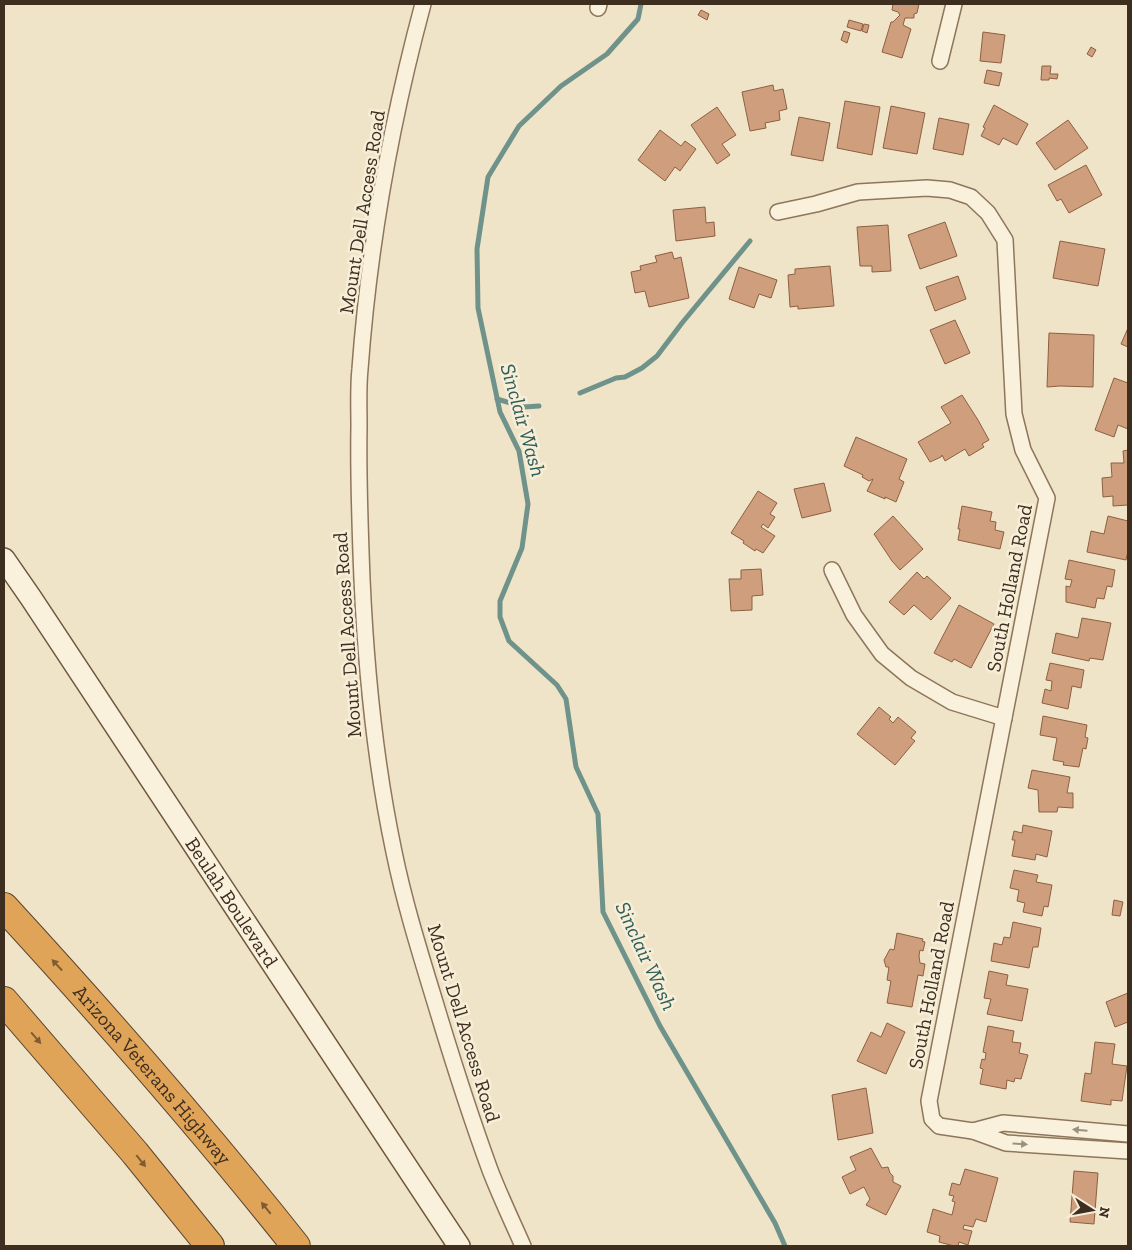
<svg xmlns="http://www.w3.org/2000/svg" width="1132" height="1250" viewBox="0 0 1132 1250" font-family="'Zilla Slab',serif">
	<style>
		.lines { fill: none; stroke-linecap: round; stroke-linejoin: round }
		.stream { stroke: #6f938a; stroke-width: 5 }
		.building { fill: #cf9f7d; stroke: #8d5f41 }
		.minor-casing { stroke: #8d765c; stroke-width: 18 }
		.secondary-casing { stroke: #6f573f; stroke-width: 24 }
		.motorway-casing { stroke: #5b4430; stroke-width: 30 }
		.minor { stroke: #faf1dc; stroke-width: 15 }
		.secondary { stroke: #faf1dc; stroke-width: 21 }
		.motorway { stroke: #e0a458; stroke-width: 28 }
		.oneway { fill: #7e5d36 }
		.oneway2 { fill: #9c907e }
		.labels { text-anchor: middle; stroke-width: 5; stroke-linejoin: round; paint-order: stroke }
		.street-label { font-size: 20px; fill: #3d2e20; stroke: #f7eed8 }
		.water-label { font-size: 21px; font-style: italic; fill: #2f5d5a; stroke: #f7eed8 }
	</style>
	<rect width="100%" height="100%" fill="#f0e4c8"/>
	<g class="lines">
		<g class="stream">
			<path d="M 641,4 L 638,19 L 607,54 L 561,86 L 519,126 L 488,177 L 477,249 L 478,308 L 500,412 L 519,451 L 528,504 L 522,548 L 500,601 L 500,617 L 509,641 L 557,685 L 566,699 L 576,767 L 598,814 L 603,912 L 660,1026 L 775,1223 L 785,1246"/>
			<path d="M 580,393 L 616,378 L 625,377 L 642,368 L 657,356 L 682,323 L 750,241"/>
			<path d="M 497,399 L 524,407 L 539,406"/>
		</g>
	</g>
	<g class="building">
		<path d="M 893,4 L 919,4 L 917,13 L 914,14 L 914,18 L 905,18 L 903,25 L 911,29 L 902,58 L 882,52 L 891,22 L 893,22 L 900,15 L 898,12 L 892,10 Z"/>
		<path d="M 701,10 L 709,14 L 707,20 L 698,15 Z"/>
		<path d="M 849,20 L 863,24 L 861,31 L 847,27 Z"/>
		<path d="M 864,24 L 869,25 L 867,33 L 862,31 Z"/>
		<path d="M 844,31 L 850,33 L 847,43 L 841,40 Z"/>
		<path d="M 983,32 L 1005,35 L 1001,63 L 980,61 Z"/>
		<path d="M 1091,47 L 1096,50 L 1092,57 L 1087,54 Z"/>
		<path d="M 1042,66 L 1051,66 L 1050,74 L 1058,74 L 1057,79 L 1049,78 L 1049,80 L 1041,80 Z"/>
		<path d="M 987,70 L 1002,73 L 999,86 L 984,83 Z"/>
		<path d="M 773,85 L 774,91 L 783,89 L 787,109 L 779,111 L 780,120 L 765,123 L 766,128 L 750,131 L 742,92 Z"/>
		<path d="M 845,101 L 880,107 L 872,155 L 837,148 Z"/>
		<path d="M 994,105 L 1028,124 L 1017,145 L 1003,138 L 999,145 L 981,136 L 985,128 L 983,127 Z"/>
		<path d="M 891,106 L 925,113 L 917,154 L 883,148 Z"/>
		<path d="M 717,107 L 736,135 L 722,144 L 730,155 L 717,164 L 691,125 Z"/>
		<path d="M 799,117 L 830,123 L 823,161 L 791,155 Z"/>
		<path d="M 939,118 L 969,124 L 963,155 L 933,149 Z"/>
		<path d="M 1068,120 L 1088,148 L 1055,170 L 1036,143 Z"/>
		<path d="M 660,130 L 681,146 L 685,141 L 696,149 L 680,171 L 675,167 L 665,181 L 638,160 Z"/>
		<path d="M 1086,165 L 1102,195 L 1069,213 L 1061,199 L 1057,201 L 1048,185 Z"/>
		<path d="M 705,207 L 706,223 L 714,222 L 715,236 L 676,241 L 673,210 Z"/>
		<path d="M 945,222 L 957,256 L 920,269 L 908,235 Z"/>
		<path d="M 888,225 L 891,271 L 872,272 L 872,266 L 860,266 L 857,227 Z"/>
		<path d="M 1060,241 L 1105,249 L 1098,286 L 1053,278 Z"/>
		<path d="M 672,252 L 674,259 L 681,257 L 689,298 L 649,307 L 645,291 L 635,293 L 631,272 L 641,270 L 640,266 L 657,262 L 655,256 Z"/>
		<path d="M 830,266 L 834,306 L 798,309 L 798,306 L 790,307 L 788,275 L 795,274 L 795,269 Z"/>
		<path d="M 739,267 L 777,280 L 771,298 L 759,294 L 754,308 L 729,299 Z"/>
		<path d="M 958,276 L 966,299 L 935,311 L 926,287 Z"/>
		<path d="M 955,320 L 970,353 L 945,364 L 930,330 Z"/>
		<path d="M 1128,328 L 1128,347 L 1121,344 Z"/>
		<path d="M 1049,333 L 1094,335 L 1093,387 L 1060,386 L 1047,387 Z"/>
		<path d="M 1114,378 L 1128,383 L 1128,429 L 1118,425 L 1114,437 L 1095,430 Z"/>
		<path d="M 962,395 L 978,420 L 989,440 L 982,444 L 984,447 L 969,456 L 965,449 L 945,461 L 942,455 L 941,457 L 930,462 L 918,442 L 951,423 L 941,407 Z"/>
		<path d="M 856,437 L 907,459 L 899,479 L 904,482 L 896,502 L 885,497 L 885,499 L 867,491 L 873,479 L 869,481 L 862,477 L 863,475 L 844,466 Z"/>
		<path d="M 1128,450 L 1128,505 L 1113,506 L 1113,496 L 1103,497 L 1102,478 L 1112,477 L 1111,463 L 1124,463 L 1123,451 Z"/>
		<path d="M 824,483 L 831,511 L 802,518 L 794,489 Z"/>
		<path d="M 758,491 L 777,503 L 770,514 L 775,517 L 768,528 L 763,524 L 761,527 L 775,536 L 763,553 L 756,549 L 755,551 L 743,543 L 744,541 L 731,533 Z"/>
		<path d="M 962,506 L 992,512 L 990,521 L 996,522 L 995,530 L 1004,532 L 1000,549 L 958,540 L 960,529 L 958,529 Z"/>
		<path d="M 893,516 L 923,549 L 900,570 L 892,561 L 874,534 Z"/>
		<path d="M 1108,516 L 1128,521 L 1128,551 L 1126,560 L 1087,552 L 1091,531 L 1104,534 Z"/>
		<path d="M 1069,560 L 1115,570 L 1112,587 L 1107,586 L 1104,599 L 1097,598 L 1095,608 L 1066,602 L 1066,586 L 1070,587 L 1072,580 L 1065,579 Z"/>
		<path d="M 761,569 L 763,595 L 752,596 L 752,610 L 731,611 L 729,579 L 741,579 L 741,570 Z"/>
		<path d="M 917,572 L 924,579 L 927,576 L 951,598 L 931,620 L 914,605 L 904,615 L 889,602 Z"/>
		<path d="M 959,605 L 994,624 L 971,668 L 954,659 L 952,662 L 934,653 Z"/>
		<path d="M 1082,618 L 1111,623 L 1103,660 L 1090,658 L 1089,661 L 1052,653 L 1056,633 L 1078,638 Z"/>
		<path d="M 1050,663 L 1084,670 L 1081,688 L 1072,686 L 1068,709 L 1042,703 L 1045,689 L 1051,691 L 1052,681 L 1046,680 Z"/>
		<path d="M 879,707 L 891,717 L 889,719 L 893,723 L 898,717 L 916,732 L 911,738 L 915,741 L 895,765 L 857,734 Z"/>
		<path d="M 1043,716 L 1087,725 L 1085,737 L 1088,738 L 1086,749 L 1083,748 L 1079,767 L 1063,765 L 1064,762 L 1053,760 L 1057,738 L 1040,735 Z"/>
		<path d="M 1032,770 L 1070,777 L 1067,793 L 1073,793 L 1073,808 L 1058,807 L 1057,812 L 1039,812 L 1038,790 L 1028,788 Z"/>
		<path d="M 1023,825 L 1052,831 L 1047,857 L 1036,854 L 1035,860 L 1012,856 L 1015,840 L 1012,840 L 1014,831 L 1022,833 Z"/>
		<path d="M 1014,870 L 1038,875 L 1036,882 L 1052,885 L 1048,907 L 1044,906 L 1042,916 L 1023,912 L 1025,903 L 1017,901 L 1019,890 L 1010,888 Z"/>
		<path d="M 1114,900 L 1123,902 L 1120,916 L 1112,915 Z"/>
		<path d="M 1013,922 L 1041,928 L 1038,947 L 1033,947 L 1029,968 L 991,961 L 994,943 L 1002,945 L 1004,937 L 1010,938 Z"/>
		<path d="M 897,933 L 923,939 L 922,941 L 925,942 L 923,951 L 920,950 L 919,956 L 920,963 L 925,964 L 923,976 L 918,975 L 912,1007 L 887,1003 L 891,981 L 887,980 L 889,967 L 886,967 L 884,960 L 890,949 L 894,950 Z"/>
		<path d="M 989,971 L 1008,975 L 1006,985 L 1028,989 L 1022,1021 L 987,1014 L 991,999 L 984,998 Z"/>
		<path d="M 1128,993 L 1128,1022 L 1115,1027 L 1106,1002 Z"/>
		<path d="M 887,1023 L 905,1032 L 886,1074 L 857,1061 L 871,1032 L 881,1037 Z"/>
		<path d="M 988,1026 L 1014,1031 L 1012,1042 L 1021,1043 L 1019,1053 L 1028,1055 L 1021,1079 L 1015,1078 L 1014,1082 L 1007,1080 L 1006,1089 L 980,1084 L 983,1069 L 980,1068 L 982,1059 L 985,1060 L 986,1053 L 983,1052 Z"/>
		<path d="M 1095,1042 L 1115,1044 L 1112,1064 L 1127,1066 L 1122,1101 L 1111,1100 L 1111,1105 L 1081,1101 L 1085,1073 L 1091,1074 Z"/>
		<path d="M 866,1088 L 873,1133 L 838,1140 L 832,1095 Z"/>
		<path d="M 871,1148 L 882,1168 L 888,1167 L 890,1173 L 893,1176 L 893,1182 L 901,1186 L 886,1215 L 866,1205 L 870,1199 L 864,1187 L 850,1194 L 842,1177 L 856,1170 L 850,1157 Z"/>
		<path d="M 965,1169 L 998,1178 L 986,1222 L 976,1219 L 973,1227 L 964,1225 L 963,1229 L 972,1231 L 968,1245 L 959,1242 L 958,1246 L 954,1246 L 939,1242 L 940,1236 L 927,1232 L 933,1209 L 952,1215 L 955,1202 L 952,1201 L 954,1196 L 949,1195 L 952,1183 L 960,1185 Z"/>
		<path d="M 1074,1171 L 1098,1173 L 1094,1224 L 1070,1222 Z"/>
	</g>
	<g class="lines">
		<g class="minor-casing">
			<g id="minor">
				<path d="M 423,4 C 391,123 369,246 360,369 C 358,388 359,407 359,426 C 358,477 360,528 362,579 C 366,671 375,762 394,852 C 405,906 422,959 438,1012 C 454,1065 471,1118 490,1170 C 500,1196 512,1221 523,1246"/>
				<path d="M 598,8 L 599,4"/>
				<path d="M 940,61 L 954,4"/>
				<path d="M 778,212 L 816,204 L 858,192 L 927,188 L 950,190 L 971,197 L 988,213 L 1005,240 L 1014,414 L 1023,450 L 1047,498 L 929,1101 L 932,1119 L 939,1126 L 973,1131 L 1006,1143 L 1128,1151"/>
				<path d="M 832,570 L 854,615 L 882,654 L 911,678 L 952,702 L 1004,718"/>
				<path d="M 973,1131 L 1003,1123 L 1128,1134"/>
			</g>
		</g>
		<g class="secondary-casing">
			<g id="secondary">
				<path id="s1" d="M 4,559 L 31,598 L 459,1246"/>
			</g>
		</g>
		<g class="motorway-casing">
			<g id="motorway">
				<path id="s2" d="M 4,907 C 105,1017 203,1129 296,1246"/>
				<path d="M 4,1001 L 135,1153 L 210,1246"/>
			</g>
		</g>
		<use href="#minor" class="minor"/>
		<use href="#secondary" class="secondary"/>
		<use href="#motorway" class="motorway"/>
	</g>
	<defs><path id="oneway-solid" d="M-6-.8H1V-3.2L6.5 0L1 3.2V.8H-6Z" transform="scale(1.25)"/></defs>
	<g class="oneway">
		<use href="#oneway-solid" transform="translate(57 965) rotate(-133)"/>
		<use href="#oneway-solid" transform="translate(36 1038) rotate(49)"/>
		<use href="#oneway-solid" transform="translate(141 1161) rotate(51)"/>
		<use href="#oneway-solid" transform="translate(266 1208) rotate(-129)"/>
	</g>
	<g class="oneway2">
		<use href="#oneway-solid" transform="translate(1080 1130) rotate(-175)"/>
		<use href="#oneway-solid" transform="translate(1020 1144) rotate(4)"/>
	</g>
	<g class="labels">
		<g class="street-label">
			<text transform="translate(362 212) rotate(-81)" y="7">Mount Dell Access Road</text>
			<text transform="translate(1009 588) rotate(-79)" y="7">South Holland Road</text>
			<text transform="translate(347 635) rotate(-94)" y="7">Mount Dell Access Road</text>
			<text dy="7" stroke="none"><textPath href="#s1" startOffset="412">Beulah Boulevard</textPath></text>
			<text transform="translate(931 985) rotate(-79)" y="7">South Holland Road</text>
			<text transform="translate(464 1023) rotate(73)" y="7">Mount Dell Access Road</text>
			<text dy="7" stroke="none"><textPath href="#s2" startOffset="224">Arizona Veterans Highway</textPath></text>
		</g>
		<g class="water-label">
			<text transform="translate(523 420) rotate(74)" y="7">Sinclair Wash</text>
			<text transform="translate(646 956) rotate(65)" y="7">Sinclair Wash</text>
		</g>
	</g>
	<rect width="1132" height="1250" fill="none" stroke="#3d2e20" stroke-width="10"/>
	<g transform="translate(1092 1210) rotate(101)" stroke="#f7eed8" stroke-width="4" paint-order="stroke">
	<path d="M0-4L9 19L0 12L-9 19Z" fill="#3d2e20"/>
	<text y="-8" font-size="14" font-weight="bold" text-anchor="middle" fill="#3d2e20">N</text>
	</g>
</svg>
